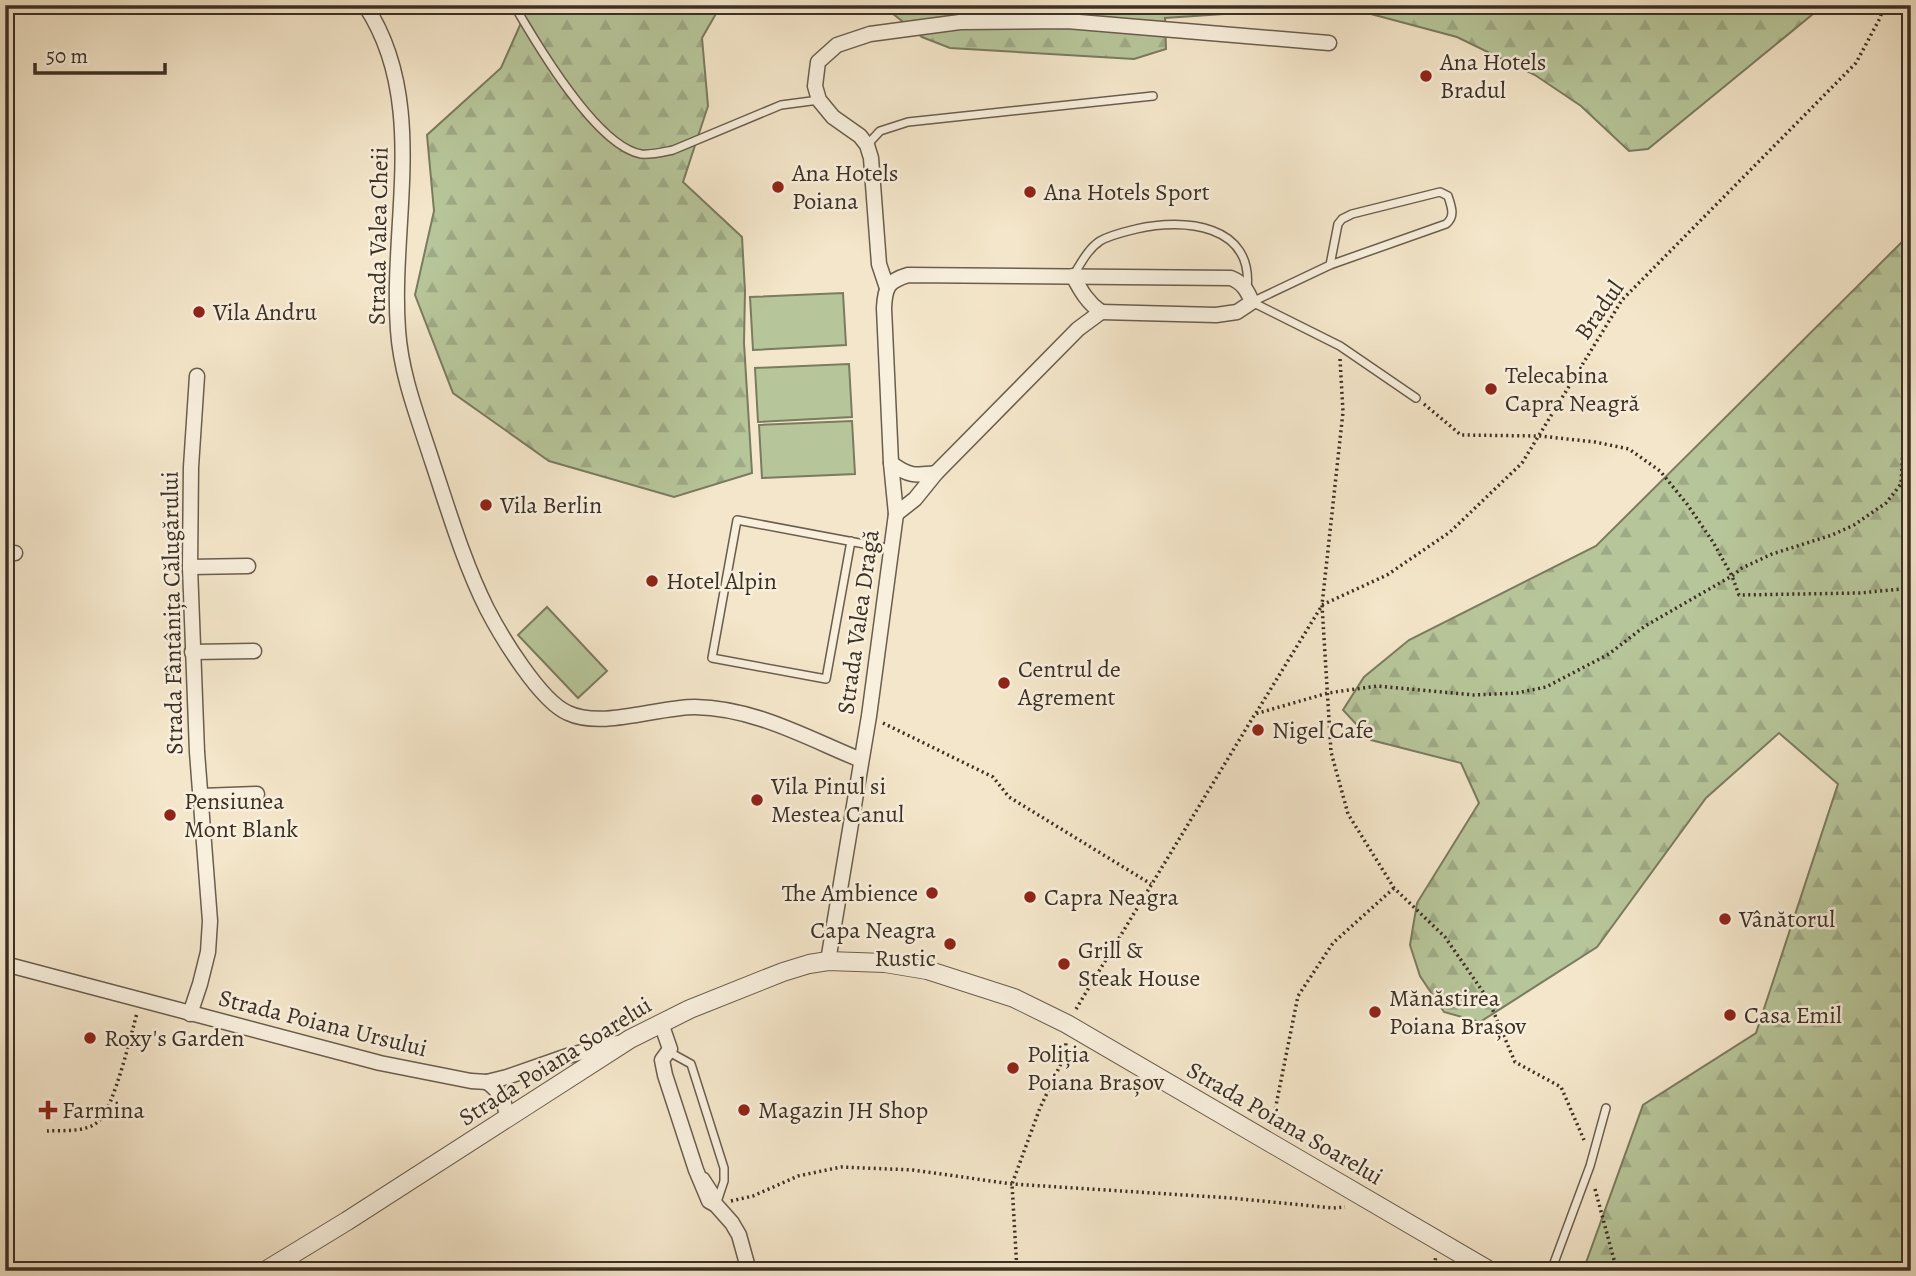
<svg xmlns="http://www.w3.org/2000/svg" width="1916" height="1276" viewBox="0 0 1916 1276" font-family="Alegreya,serif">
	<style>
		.forest { fill: url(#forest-firs); stroke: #7a7b5f; stroke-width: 2 }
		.garden { fill: #b7c69a; stroke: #7a7b5f; stroke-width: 2 }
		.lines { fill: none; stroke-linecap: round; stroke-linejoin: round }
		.service-casing { stroke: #6a5e4e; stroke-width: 10 }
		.minor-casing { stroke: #6a5e4e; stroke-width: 17 }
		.tertiary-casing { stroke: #6a5e4e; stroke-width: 20 }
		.path { stroke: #3c3024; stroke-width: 3.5; stroke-dasharray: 2 3.5; stroke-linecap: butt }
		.service { stroke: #f8efdd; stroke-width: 7 }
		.minor { stroke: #f8efdd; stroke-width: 14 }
		.tertiary { stroke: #f8efdd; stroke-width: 18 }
		.poi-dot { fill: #8f2418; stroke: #f8efdd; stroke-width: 2.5 }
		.labels { text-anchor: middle; stroke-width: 5; stroke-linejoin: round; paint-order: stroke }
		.poi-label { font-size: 24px; fill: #3c3024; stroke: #f8efdd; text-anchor: start }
		.street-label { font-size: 24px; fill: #3c3024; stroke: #f8efdd }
	</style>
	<defs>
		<pattern id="forest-firs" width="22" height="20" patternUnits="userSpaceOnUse" patternTransform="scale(1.75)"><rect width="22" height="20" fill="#b7c69a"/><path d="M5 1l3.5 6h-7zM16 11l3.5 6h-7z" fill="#9eaa85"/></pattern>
	</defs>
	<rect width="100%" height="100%" fill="#f4e6ca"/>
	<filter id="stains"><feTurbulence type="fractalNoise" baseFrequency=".00286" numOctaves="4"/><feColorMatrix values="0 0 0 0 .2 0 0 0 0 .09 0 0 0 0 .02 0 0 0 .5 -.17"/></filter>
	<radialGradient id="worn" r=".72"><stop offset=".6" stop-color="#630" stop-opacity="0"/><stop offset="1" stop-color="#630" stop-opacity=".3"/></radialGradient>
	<g class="forest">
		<path d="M 529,5 L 721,5 L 702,38 L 708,106 L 683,182 L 742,237 L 745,291 L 744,343 L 752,473 L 674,497 L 549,461 L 453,393 L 415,295 L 434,211 L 427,135 L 501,68 Z"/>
		<path d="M 882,5 L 1824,5 L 1648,149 L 1629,151 L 1581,106 L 1535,75 L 1457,37 L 1341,6 L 1165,18 L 1166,49 L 1134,59 L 950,48 L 922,37 Z"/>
		<path d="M 1911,233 L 1911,1271 L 1583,1271 L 1643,1105 L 1756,1033 L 1838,784 L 1779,733 L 1706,798 L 1597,947 L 1480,1022 L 1444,1012 L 1420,976 L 1410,945 L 1417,903 L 1479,803 L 1461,763 L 1371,740 L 1343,710 L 1364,677 L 1409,640 L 1596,546 Z"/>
	</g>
	<g class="garden">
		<path d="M 843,293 L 846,345 L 753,350 L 750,297 Z"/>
		<path d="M 849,364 L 852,417 L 758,422 L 755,368 Z"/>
		<path d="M 852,421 L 855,474 L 762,478 L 759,425 Z"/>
		<path d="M 547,607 L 607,671 L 578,698 L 518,635 Z"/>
	</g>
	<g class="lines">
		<g class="service-casing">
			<g id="service">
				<path d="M 514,5 C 536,43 596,146 641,154 C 652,155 663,152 673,150 L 781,105 L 819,100"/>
				<path d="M 867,145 L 880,131 L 908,122 L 1153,96"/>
				<path d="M 1073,276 C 1081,263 1088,249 1100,241 C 1110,235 1124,232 1136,229 C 1184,218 1254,224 1247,289"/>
				<path d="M 1252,302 L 1330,265 L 1446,224 C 1456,216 1451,206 1448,196 L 1440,192 L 1352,214 L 1342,219 L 1338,224 L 1330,265"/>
				<path d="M 1252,302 L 1340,346 L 1416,398"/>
				<path d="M 851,541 L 826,679 L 712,658 L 737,520 L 891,549"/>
				<path d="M 671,1053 L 691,1064 L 724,1168 L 724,1181 L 716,1205"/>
				<path d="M 705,1177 L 718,1197"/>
				<path d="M 1551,1271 L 1590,1166 L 1606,1108"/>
			</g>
		</g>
		<g class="minor-casing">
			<g id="minor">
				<path d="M 365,5 C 429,101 390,223 398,330 C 401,376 419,420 433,464 C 449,512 464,563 487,609 C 501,636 540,701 568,713 C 602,729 657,707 695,707 C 755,708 807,738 861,760"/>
				<path d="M 1073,276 C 1081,291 1087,302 1101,312"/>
				<path d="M 887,288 L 879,264 L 871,158 L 867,145 L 860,136 L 833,117 L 819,100 L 815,86 L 818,62 L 837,45 L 870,34 L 960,22 L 1067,21 L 1329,43"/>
				<path d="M 891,463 C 908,476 915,476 936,473"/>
				<path d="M 896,514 L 915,499 L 936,473 L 1078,329 L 1101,312"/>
				<path d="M 5,554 L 15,553"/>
				<path d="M 190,567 L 248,566"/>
				<path d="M 192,652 L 254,651"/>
				<path d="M 201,796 L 257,794"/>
				<path d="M 828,961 L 869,716 L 896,514 L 891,463 L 884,308 C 885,287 888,281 908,275 L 1231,278 C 1243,283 1247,290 1252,302 L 1237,312 L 1216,315 L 1101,312"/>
				<path d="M 5,964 L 380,1063 L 471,1081 L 487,1082 L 507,1077 L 567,1056 L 617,1043"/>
				<path d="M 190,1014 L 200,984 L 208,952 L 210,921 L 197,752 L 190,567 L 191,467 L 197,376"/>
				<path d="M 661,1023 L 670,1049 L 662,1060 L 665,1075 L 696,1170 L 709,1201 L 716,1205 L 732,1223 L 739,1235 L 749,1271"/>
				<path d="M 487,1082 C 501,1092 505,1102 507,1118"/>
			</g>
		</g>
		<g class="tertiary-casing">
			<path id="tertiary" d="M 265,1271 L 347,1221 L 630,1039 L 690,1009 L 783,972 L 809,964 L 828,961 L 885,963 L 927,970 L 1014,998 L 1067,1024 L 1490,1271"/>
		</g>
		<g class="path">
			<path d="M 1340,359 L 1343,412 L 1322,605 L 1331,752 L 1348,814 L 1394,888 L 1445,937 L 1488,999 L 1515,1062 L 1561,1087 L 1584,1140"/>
			<path d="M 1424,404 L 1461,435 L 1540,436 L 1595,442 L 1629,449 L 1660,471 L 1687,504 L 1713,542 L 1732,576 L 1739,595 L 1860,593 L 1911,588"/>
			<path d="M 1322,605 L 1387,575 L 1450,532 L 1522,463 L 1622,300 L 1856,63 L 1880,18 L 1884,5"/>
			<path d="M 1256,713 L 1321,607"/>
			<path d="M 883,723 L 993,777 L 1009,797 L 1151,884"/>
			<path d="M 1076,1009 L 1255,714 L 1328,693 L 1377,686 L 1474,695 L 1517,693 L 1546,687 L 1609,654 L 1645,626 L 1732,576 L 1742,568 L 1772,554 L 1832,535 L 1854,525 L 1886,503 L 1901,484 L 1903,447 L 1911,425"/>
			<path d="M 1272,1125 L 1298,996 L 1333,943 L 1394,888"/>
			<path d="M 47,1131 C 63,1130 86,1133 99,1121 C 114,1107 131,1035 137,1013"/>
			<path d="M 1595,1189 L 1617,1271"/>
			<path d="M 731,1201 L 753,1196 L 798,1176 L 841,1167 L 913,1170 L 1012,1184 L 1231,1198 L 1333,1208 L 1345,1207"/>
			<path d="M 1017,1271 L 1012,1184 L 1040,1108 L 1065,1055 L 1066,1042"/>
			<path d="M 1433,1271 L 1436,1256"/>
		</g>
		<use href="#service" class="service"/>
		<use href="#minor" class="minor"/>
		<use href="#tertiary" class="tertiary"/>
	</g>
	<g class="poi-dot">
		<circle cx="1426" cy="76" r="7"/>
		<circle cx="778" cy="187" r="7"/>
		<circle cx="1030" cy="192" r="7"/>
		<circle cx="199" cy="312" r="7"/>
		<circle cx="1491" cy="389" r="7"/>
		<circle cx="486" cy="505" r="7"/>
		<circle cx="652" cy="581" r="7"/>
		<circle cx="1004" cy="683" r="7"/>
		<circle cx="1258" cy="730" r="7"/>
		<circle cx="757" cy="800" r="7"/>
		<circle cx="170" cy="815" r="7"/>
		<circle cx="932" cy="893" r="7"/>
		<circle cx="1030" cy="897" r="7"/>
		<circle cx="1725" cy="919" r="7"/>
		<circle cx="950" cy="944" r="7"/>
		<circle cx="1064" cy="964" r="7"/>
		<circle cx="1375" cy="1012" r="7"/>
		<circle cx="1730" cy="1015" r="7"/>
		<circle cx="90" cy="1038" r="7"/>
		<circle cx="1013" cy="1068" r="7"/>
		<path d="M44.5 1099.5h7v7h7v7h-7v7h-7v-7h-7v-7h7z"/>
		<circle cx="744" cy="1110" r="7"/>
	</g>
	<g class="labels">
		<g class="poi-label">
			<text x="1440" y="70">Ana Hotels<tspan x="1440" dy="28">Bradul</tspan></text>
			<text x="792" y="181">Ana Hotels<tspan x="792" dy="28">Poiana</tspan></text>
			<text x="1044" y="200">Ana Hotels Sport</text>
			<text x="213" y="320">Vila Andru</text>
			<text x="1505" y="383">Telecabina<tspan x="1505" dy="28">Capra Neagră</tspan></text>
			<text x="500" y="513">Vila Berlin</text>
			<text x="666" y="589">Hotel Alpin</text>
			<text x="1018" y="677">Centrul de<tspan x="1018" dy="28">Agrement</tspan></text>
			<text x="1272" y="738">Nigel Cafe</text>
			<text x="771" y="794">Vila Pinul si<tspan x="771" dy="28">Mestea Canul</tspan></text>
			<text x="184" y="809">Pensiunea<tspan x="184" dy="28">Mont Blank</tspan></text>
			<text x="918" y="901" text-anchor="end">The Ambience</text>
			<text x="1044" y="905">Capra Neagra</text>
			<text x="1739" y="927">Vânătorul</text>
			<text x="936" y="938" text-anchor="end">Capa Neagra<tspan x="936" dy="28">Rustic</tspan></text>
			<text x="1078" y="958">Grill &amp;<tspan x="1078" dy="28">Steak House</tspan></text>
			<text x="1389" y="1006">Mănăstirea<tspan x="1389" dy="28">Poiana Brașov</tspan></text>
			<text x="1744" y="1023">Casa Emil</text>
			<text x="104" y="1046">Roxy's Garden</text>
			<text x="1027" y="1062">Poliția<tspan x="1027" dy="28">Poiana Brașov</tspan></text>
			<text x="62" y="1118">Farmina</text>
			<text x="758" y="1118">Magazin JH Shop</text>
		</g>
		<g class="street-label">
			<text transform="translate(378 236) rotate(-89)" y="8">Strada Valea Cheii</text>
			<text transform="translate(1599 310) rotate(-55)" y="8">Bradul</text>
			<text transform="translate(172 613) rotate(-91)" y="8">Strada Fântânița Călugărului</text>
			<text transform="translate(858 622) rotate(-82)" y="8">Strada Valea Dragă</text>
			<text transform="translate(323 1023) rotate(14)" y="8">Strada Poiana Ursului</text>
			<text transform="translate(555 1061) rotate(-32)" y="8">Strada Poiana Soarelui</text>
			<text transform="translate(1285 1123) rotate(30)" y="8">Strada Poiana Soarelui</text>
		</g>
	</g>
	<rect width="1916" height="1276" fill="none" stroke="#f4e6ca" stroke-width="28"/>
	<rect x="7" y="7" width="1902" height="1262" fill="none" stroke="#3c3024" stroke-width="3.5"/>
	<rect x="14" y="14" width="1888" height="1248" fill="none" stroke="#3c3024" stroke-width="2"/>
	<path d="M35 63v10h130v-10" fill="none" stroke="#3c3024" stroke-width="3.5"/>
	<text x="46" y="63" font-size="21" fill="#3c3024" stroke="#f8efdd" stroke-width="5" paint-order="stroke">50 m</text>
	<rect width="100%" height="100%" filter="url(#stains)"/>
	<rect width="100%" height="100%" fill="url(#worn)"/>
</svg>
